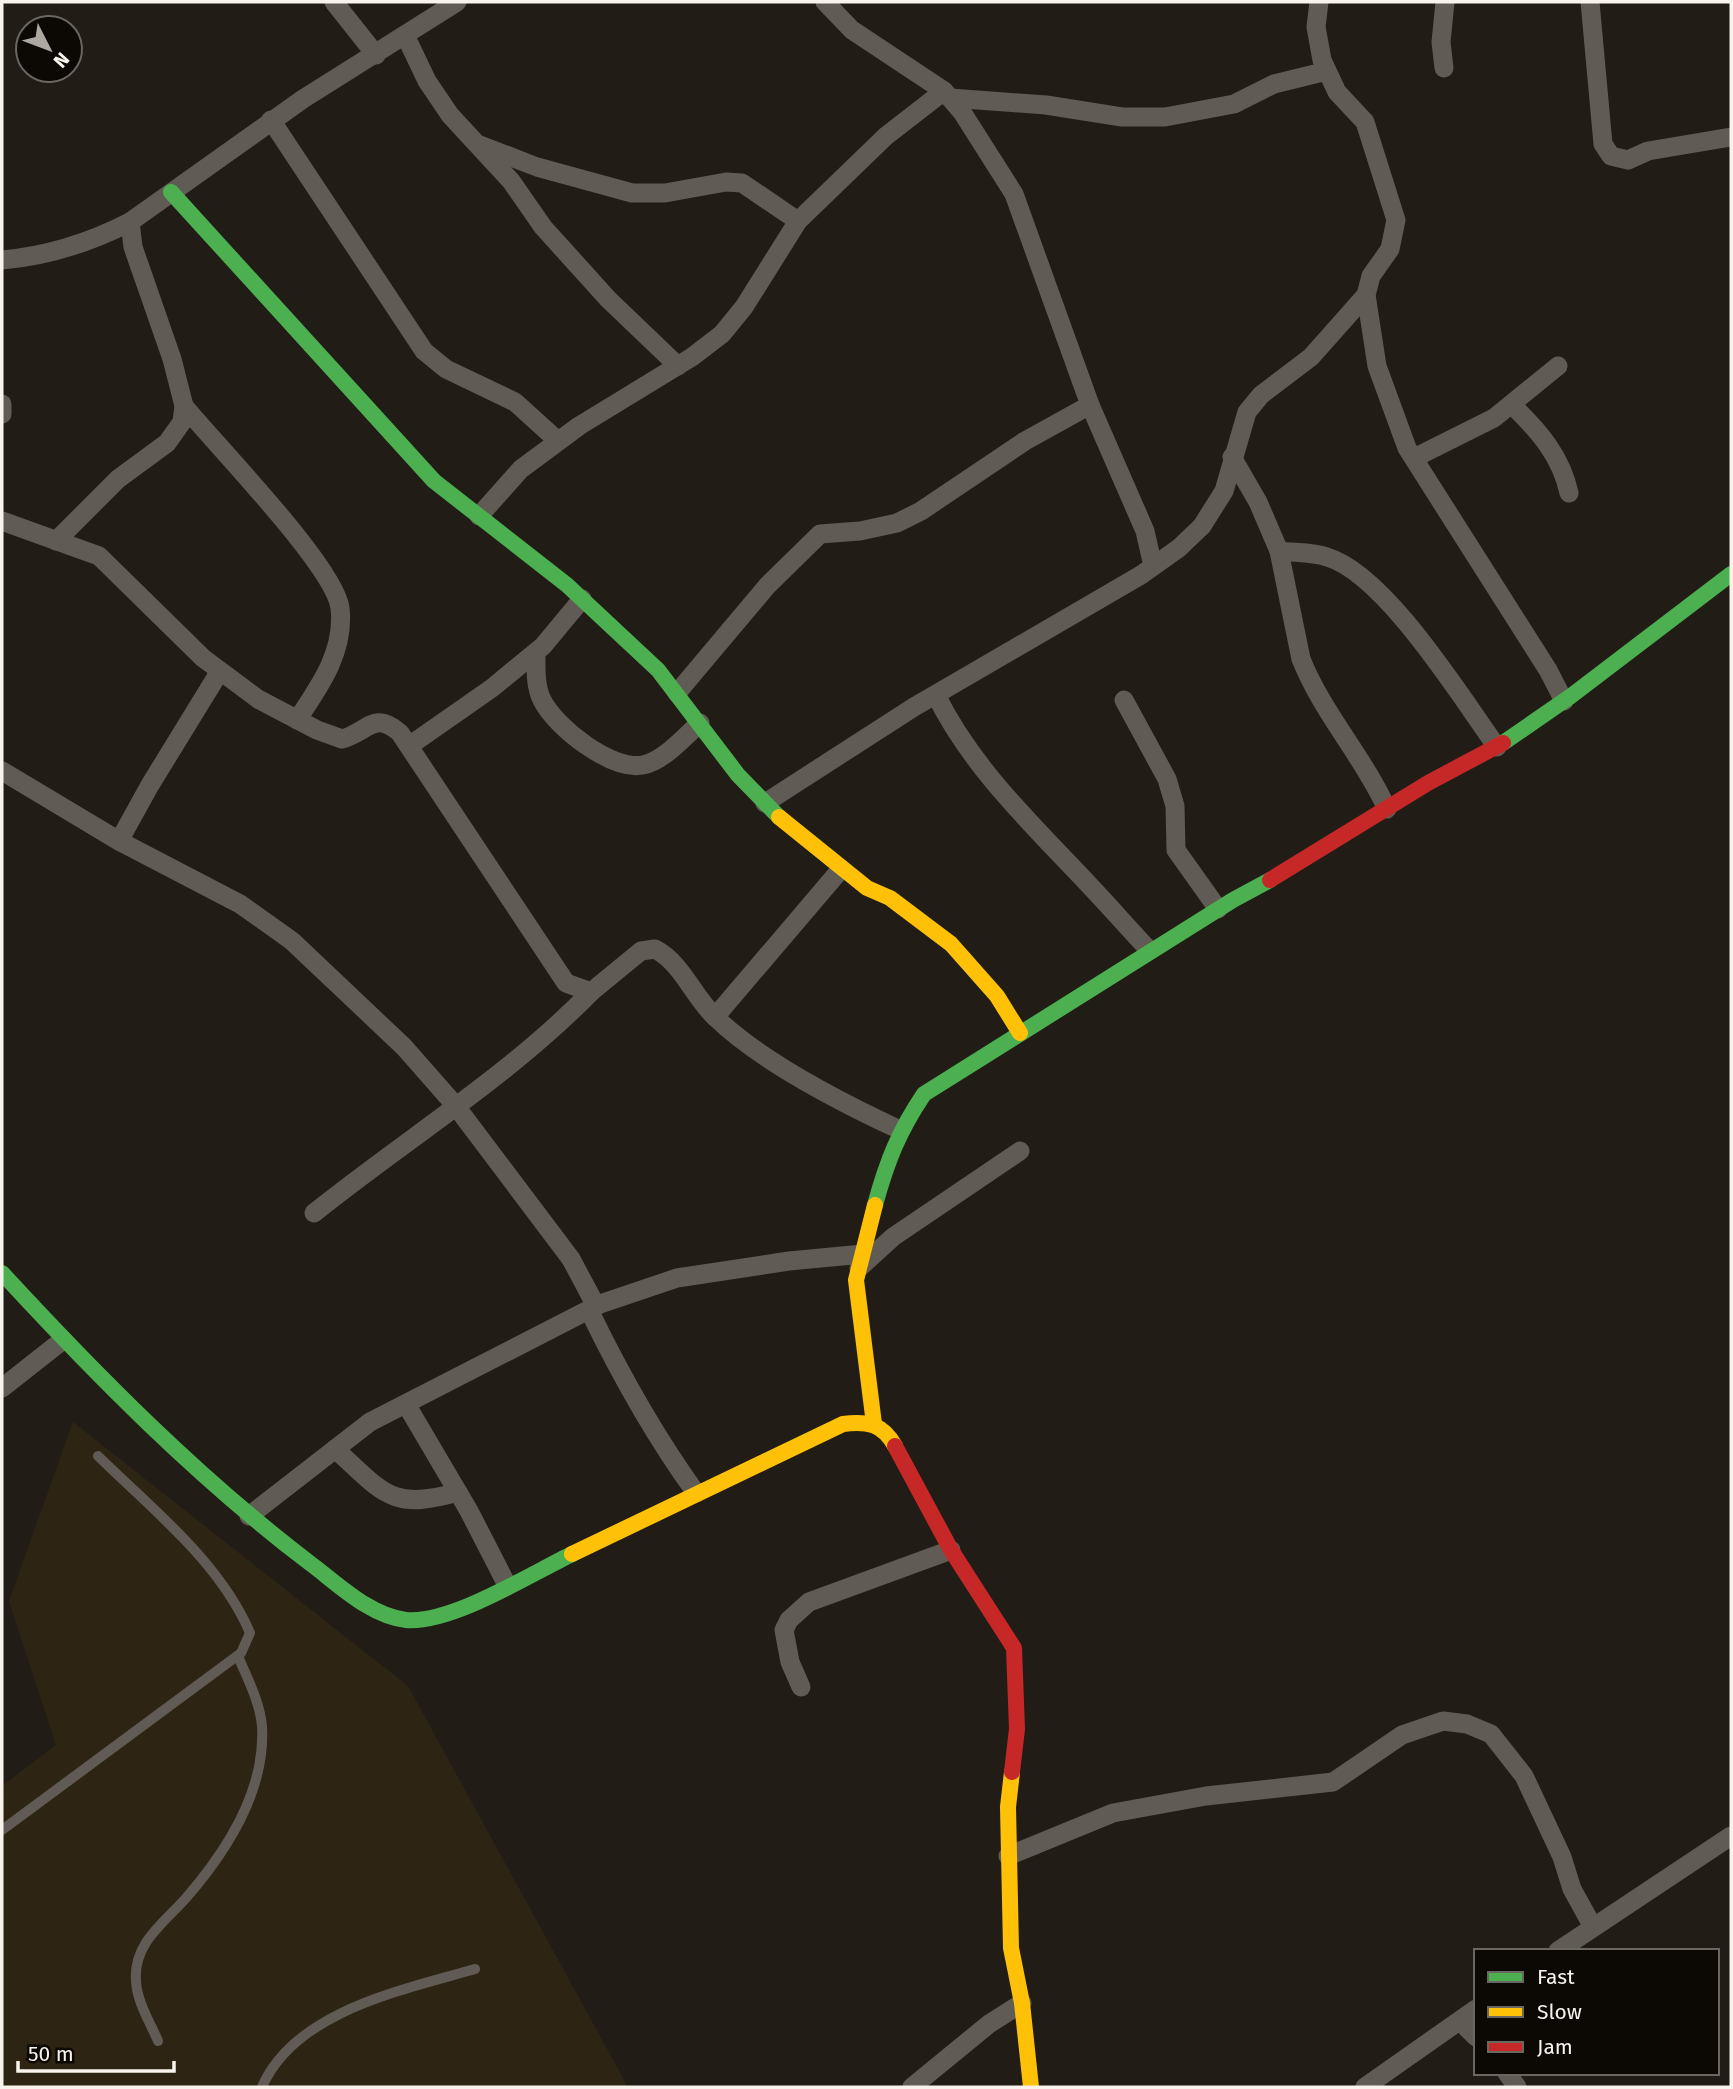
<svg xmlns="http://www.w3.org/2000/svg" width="1733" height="2089" viewBox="0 0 1733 2089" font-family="'Fira Sans',sans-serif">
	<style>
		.built { fill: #2e2413 }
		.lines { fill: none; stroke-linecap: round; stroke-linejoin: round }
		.lane { stroke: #605b54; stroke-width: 10 }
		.street { stroke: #605b54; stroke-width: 19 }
		.fast { stroke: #4caf50; stroke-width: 16 }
		.slow { stroke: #ffc107; stroke-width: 16 }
		.jam { stroke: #c62828; stroke-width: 16 }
	</style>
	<rect width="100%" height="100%" fill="#211d16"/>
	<path class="built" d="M 73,1422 L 408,1686 L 628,2087 L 2,2087 L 2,1786 L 56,1745 L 9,1601 Z"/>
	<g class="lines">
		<g class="lane">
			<path d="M 2,1830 L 241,1653 L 250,1633 C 220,1562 152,1509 98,1456"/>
			<path d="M 158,2041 C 150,2022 137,2002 136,1981 C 133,1943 164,1923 186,1898 C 226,1852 266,1790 262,1726 C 260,1702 247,1678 238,1656"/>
			<path d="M 262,2087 C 295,2011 403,1990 475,1969"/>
		</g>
		<g class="street">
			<path d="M 334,2 L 376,55"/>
			<path d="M 825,2 L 852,30 L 944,91 L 962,112 L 1014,194 L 1090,405 L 1145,531 L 1153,566"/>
			<path d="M 1319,2 L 1316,27 L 1322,60 L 1337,92 L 1365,122 L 1396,220 L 1390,249 L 1371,276 L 1366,295 L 1377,366 L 1407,448 L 1548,670 L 1564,701"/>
			<path d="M 1590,2 L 1603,144 L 1611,156 L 1628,160 L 1648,151 L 1731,137"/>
			<path d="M 406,37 L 427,81 L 450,115 L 511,181 L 543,227 L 608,299 L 678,366"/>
			<path d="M 1444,68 L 1441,42 L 1445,2"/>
			<path d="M 950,98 L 1046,105 L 1122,117 L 1165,117 L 1234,104 L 1274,84 L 1327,71"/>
			<path d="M 271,120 L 424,351 L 446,369 L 515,402 L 558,441"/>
			<path d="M 480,145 L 537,167 L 632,193 L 665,193 L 726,182 L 742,183 L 798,221"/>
			<path d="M 2,260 C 48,256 89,243 130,222 L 303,99 L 457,2"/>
			<path d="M 2,404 L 2,414"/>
			<path d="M 1512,405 C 1539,431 1561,456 1569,493"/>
			<path d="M 184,406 C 216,445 335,567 340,608 C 345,651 320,686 297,720"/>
			<path d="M 1232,457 L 1258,502 L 1279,551 L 1301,659 C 1323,714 1363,756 1387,809"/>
			<path d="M 1414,458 L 1494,418 L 1558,366"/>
			<path d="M 479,516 L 521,469 L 579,426 L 692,357 L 722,334 L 744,307 L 798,221 L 886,136 L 944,91"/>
			<path d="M 2,521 L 99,556 L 203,658 L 258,699 L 317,730 L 342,739 C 368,732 374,710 400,733 L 566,983 L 591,992 L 641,951 L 655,949 C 682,963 693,996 715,1017 C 761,1062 842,1103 900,1130"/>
			<path d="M 56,541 L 118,479 L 167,443 L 182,422 L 184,406 L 172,359 L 133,247 L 130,222"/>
			<path d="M 1279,551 C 1295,553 1313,552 1327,557 C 1385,574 1461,697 1497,747"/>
			<path d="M 536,652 C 536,668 535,686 542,700 C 556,728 612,771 643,765 C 664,761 685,736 700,723"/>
			<path d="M 677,693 L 767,586 L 820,534 L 860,531 L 897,523 L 921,511 L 1025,441 L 1090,405"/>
			<path d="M 936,695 C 973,770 1035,827 1091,887 C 1111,908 1129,929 1149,950"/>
			<path d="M 1124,700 L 1167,779 L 1175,806 L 1176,850 L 1218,909"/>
			<path d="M 409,746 L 492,688 L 543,646 L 582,599"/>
			<path d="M 2,771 L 119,841 L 240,904 L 292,941 L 404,1047 L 455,1105 L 571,1259 L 596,1306"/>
			<path d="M 765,803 L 914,707 L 1141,575 L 1179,548 L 1202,526 L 1224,491 L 1247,412 L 1261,395 L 1311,357 L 1366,295"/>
			<path d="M 119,841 L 150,785 L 220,671"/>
			<path d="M 715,1017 L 841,869"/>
			<path d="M 314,1213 C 406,1139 508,1077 591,992"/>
			<path d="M 859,1268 L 893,1237 L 1020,1151"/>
			<path d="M 589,1310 C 620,1374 654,1435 696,1493"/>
			<path d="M 2,1388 L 63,1340"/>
			<path d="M 406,1404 L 469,1511 L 507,1585"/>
			<path d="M 335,1449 C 382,1491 390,1512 458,1492"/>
			<path d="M 249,1516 L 370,1422 L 600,1304 L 677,1278 L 789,1261 L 863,1254"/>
			<path d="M 801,1687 L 790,1662 L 784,1630 L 789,1620 L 809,1602 L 951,1550"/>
			<path d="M 1008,1856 L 1113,1813 L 1206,1796 L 1333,1782 L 1402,1735 L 1443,1721 L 1467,1724 L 1491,1734 L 1524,1776 L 1562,1857 L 1572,1889 L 1593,1927"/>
			<path d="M 1558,1951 L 1731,1836"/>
			<path d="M 1460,2021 L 1476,2037"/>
			<path d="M 1507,2073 L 1517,2087"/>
			<path d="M 912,2087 L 989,2024 L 1022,2003"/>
			<path d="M 1365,2087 L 1476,2009"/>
		</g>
		<g class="fast">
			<path d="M 171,192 L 434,481 L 567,585 L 658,670 L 738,775 L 779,817"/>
			<path d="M 1503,743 L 1571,696 L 1731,574"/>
			<path d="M 875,1205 C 887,1161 899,1131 924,1094 L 1233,900 L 1270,880"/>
			<path d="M 2,1273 C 98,1377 198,1478 311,1564 C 338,1584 370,1616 406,1620 C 451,1624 529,1575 572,1554"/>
		</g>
		<g class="slow">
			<path d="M 779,817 L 867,888 L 890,898 L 951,944 L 997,996 L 1020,1033"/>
			<path d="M 874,1424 L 856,1280 L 875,1205"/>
			<path d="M 572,1554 L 843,1424 C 868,1421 883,1424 895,1446"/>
			<path d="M 1012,1772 L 1008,1807 L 1011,1948 L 1022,2003 L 1031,2087"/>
		</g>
		<g class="jam">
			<path d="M 1270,880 L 1428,783 L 1503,743"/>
			<path d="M 895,1446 L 951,1550 L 1014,1648 L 1017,1729 L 1012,1772"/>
		</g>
	</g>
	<rect width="1733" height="2089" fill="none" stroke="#f8f3eb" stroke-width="7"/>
	<rect x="1474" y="1949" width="245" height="126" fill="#0c0905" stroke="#6a6761" stroke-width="2"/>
	<rect x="1488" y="1972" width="35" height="10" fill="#4caf50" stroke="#6a6761" stroke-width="2"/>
	<text x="1537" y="1984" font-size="21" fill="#f8f3eb">Fast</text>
	<rect x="1488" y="2007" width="35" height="10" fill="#ffc107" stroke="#6a6761" stroke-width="2"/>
	<text x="1537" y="2019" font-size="21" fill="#f8f3eb">Slow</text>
	<rect x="1488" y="2042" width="35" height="10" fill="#c62828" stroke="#6a6761" stroke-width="2"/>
	<text x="1537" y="2054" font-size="21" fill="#f8f3eb">Jam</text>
	<g transform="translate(49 49) rotate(132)"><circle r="33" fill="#0c0905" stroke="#6a6761" stroke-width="2"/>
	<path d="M0-5L12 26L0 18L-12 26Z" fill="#ada8a0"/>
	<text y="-10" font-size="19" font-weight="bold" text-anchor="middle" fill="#f8f3eb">N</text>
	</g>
	<path d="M18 2061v10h156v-10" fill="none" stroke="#f8f3eb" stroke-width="3.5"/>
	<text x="28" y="2061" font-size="21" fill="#f8f3eb" stroke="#0c0905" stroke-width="5" paint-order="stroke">50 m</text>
</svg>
